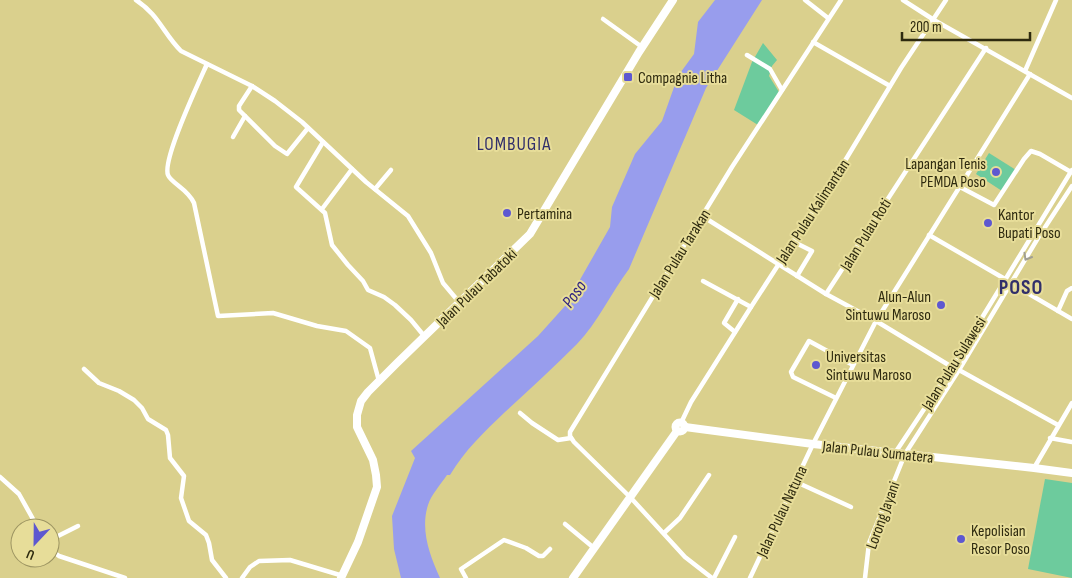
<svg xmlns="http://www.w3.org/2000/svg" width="1072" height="578" viewBox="0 0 1072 578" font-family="'Sofia Sans Condensed',sans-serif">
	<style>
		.green { fill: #6dcb9d }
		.water { fill: #989ded }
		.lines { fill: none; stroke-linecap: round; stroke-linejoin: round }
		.minor { stroke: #fff; stroke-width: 4.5 }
		.trunk { stroke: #fff; stroke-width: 8 }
		.oneway { stroke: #a19f93 }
		.poi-dot { fill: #5e58d0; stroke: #e7dd99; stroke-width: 2 }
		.labels { text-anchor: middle; stroke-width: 4; stroke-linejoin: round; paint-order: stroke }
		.poi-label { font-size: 16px; fill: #2e2a0f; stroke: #e7dd99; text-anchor: start }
		.street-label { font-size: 16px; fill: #2e2a0f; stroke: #e7dd99 }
		.water-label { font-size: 18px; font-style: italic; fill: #302580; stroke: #e7dd99 }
		.quarter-label { font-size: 19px; letter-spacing: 1px; fill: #312f6a; stroke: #e7dd99 }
		.district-label { font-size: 21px; font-weight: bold; letter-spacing: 1px; fill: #312f6a; stroke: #e7dd99 }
	</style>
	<rect width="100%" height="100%" fill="#dad08d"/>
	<g class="green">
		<path d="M 763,43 L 777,60 L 772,66 L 769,76 L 779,92 L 758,125 L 734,110 L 752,62 Z"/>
		<path d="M 989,153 L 1016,170 L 1002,191 L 976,174 Z"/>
		<path d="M 1045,479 L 1072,483 L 1072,578 L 1028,569 Z"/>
	</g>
	<path class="water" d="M 715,0 L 762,0 L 706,88 L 629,269 C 611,293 598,322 577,344 C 554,367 529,390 505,412 C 484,432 465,450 450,475 L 447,475 C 441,484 431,495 428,505 C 420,530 430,556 440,578 L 401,578 L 394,549 L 392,516 L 415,458 L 411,451 L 538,336 L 565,306 L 610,227 L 612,207 L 635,154 L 662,121 L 678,76 L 694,54 L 698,22 Z"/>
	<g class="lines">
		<g class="minor">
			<path d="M 136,0 C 159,15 163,33 181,51 L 252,86 L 275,101 L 302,122 L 366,182 L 408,216 L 431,253 L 443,283 L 459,302"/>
			<path d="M 805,0 L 828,18"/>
			<path d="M 903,0 L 934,20 L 1072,98"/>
			<path d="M 603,19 L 642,47"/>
			<path d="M 813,42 L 890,86"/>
			<path d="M 747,55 L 770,69 L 782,90"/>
			<path d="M 207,64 C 199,82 162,160 168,175 C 171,183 188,189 194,203 L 218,316 L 273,313 L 317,326 L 346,331 L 370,348 L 379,381"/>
			<path d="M 1025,71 L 1056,0"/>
			<path d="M 252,86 L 239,106 L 239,110 L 275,146 L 287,154 L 308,128"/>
			<path d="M 233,137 L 245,116"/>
			<path d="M 323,142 L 296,187 L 325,213 L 332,245 L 348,265 L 363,281 L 368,290 L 384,297 L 395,305 L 411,320 L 425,337"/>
			<path d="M 960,187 L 994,205 L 1024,159 L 1031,151 L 1040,154 L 1071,172"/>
			<path d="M 375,189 L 391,170"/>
			<path d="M 322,209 L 352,169"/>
			<path d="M 702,216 L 826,294 L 876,321 L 952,367"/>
			<path d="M 929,235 L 1005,279"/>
			<path d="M 792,241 L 812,251 L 797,276"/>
			<path d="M 703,281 L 751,307"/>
			<path d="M 1012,284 L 1072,319"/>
			<path d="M 826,294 L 986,48"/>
			<path d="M 1058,311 L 1067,291 L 1072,288"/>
			<path d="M 735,332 L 724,323 L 738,299"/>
			<path d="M 84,369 L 99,383 L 119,391 L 134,400 L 142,408 L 148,419 L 166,430 L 168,435 L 170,458 L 184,476 L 181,498 L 189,521 L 206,535 L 209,543 L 212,560 L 226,578"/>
			<path d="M 959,370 L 1058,425"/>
			<path d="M 836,398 L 793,377 L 791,372 L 809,341 L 853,365"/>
			<path d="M 520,413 L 532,423 L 558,440 L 571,438"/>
			<path d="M 681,423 L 691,402 L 751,307 L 837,174 L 901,68 L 946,0"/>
			<path d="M 1050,438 L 1072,442"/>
			<path d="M 895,453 L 952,367 L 1072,170"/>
			<path d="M 1034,468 L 1072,403"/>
			<path d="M 0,477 L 19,494 L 38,528"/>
			<path d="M 794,481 L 851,507"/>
			<path d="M 565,524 L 594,548"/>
			<path d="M 664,533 L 680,518 L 709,475"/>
			<path d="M 50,540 L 78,526"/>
			<path d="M 50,549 L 59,556 L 125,578"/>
			<path d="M 242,578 L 250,567 L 259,561 L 290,560 L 343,576"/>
			<path d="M 466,578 L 461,569 L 504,540 L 526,548 L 539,556 L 543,556 L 550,549"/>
			<path d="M 712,578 L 685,557 L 631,498 L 574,442 L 570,436 L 570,432 L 732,167 L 841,0"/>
			<path d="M 714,578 L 735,537"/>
			<path d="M 750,578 L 813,444 L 876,321 L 1030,74"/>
			<path d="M 865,578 L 869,543 L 905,454 L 959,370 L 1038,238 L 1072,186"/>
		</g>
		<g class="trunk">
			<circle cx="680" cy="427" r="4.5"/>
			<path d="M 685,427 L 813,444 L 1034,468 L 1072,473"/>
			<path d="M 341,578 L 358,542 L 377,487 L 376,475 L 373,460 L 357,427 L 357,415 L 361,401 L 368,392 L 397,363 L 530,234 L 639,52 L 673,0"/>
			<path d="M 573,578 L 677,431"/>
		</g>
	</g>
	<defs><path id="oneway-chevron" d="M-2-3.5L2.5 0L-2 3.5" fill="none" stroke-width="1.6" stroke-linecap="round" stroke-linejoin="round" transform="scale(1.25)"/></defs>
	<use class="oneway" href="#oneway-chevron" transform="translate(1027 257) rotate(120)"/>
	<g class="poi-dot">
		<rect x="623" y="72" width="10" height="10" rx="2.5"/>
		<circle cx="996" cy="172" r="5"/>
		<circle cx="507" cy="213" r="5"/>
		<circle cx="988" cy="223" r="5"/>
		<circle cx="941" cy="305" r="5"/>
		<circle cx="816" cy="365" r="5"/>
		<circle cx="961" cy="539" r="5"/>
	</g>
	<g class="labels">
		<g class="poi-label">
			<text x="638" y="83">Compagnie Litha</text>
			<text x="986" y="169" text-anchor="end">Lapangan Tenis<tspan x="986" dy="18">PEMDA Poso</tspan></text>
			<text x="517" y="219">Pertamina</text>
			<text x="998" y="220">Kantor<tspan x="998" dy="18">Bupati Poso</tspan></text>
			<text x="931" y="302" text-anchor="end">Alun-Alun<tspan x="931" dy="18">Sintuwu Maroso</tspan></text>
			<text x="826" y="362">Universitas<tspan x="826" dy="18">Sintuwu Maroso</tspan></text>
			<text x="971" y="536">Kepolisian<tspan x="971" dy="18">Resor Poso</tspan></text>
		</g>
		<g class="street-label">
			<text transform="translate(812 211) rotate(-57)" y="6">Jalan Pulau Kalimantan</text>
			<text transform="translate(865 234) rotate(-58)" y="6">Jalan Pulau Roti</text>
			<text transform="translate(679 253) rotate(-58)" y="6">Jalan Pulau Tarakan</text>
			<text transform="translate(476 287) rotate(-44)" y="6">Jalan Pulau Tabatoki</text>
			<text transform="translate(953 363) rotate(-58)" y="6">Jalan Pulau Sulawesi</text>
			<text transform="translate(878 451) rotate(6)" y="6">Jalan Pulau Sumatera</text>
			<text transform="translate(781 511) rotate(-65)" y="6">Jalan Pulau Natuna</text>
			<text transform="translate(882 515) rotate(-70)" y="6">Lorong Jayani</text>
		</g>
		<g class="water-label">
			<text transform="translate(574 294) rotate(-55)" y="6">Poso</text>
		</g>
		<g class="quarter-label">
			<text x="514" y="150">LOMBUGIA</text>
		</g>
		<g class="district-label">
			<text x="1021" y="294">POSO</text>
		</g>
	</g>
	<g transform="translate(35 543) rotate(202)"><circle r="24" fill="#e7dd99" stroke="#9d9562"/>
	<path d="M0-4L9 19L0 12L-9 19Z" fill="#5e58d0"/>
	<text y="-8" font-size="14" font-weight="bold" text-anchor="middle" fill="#2e2a0f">U</text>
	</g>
	<path d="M902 32v8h128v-8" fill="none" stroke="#2e2a0f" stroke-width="2.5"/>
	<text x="910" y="32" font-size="15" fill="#2e2a0f" stroke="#e7dd99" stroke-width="4" paint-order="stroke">200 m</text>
</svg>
